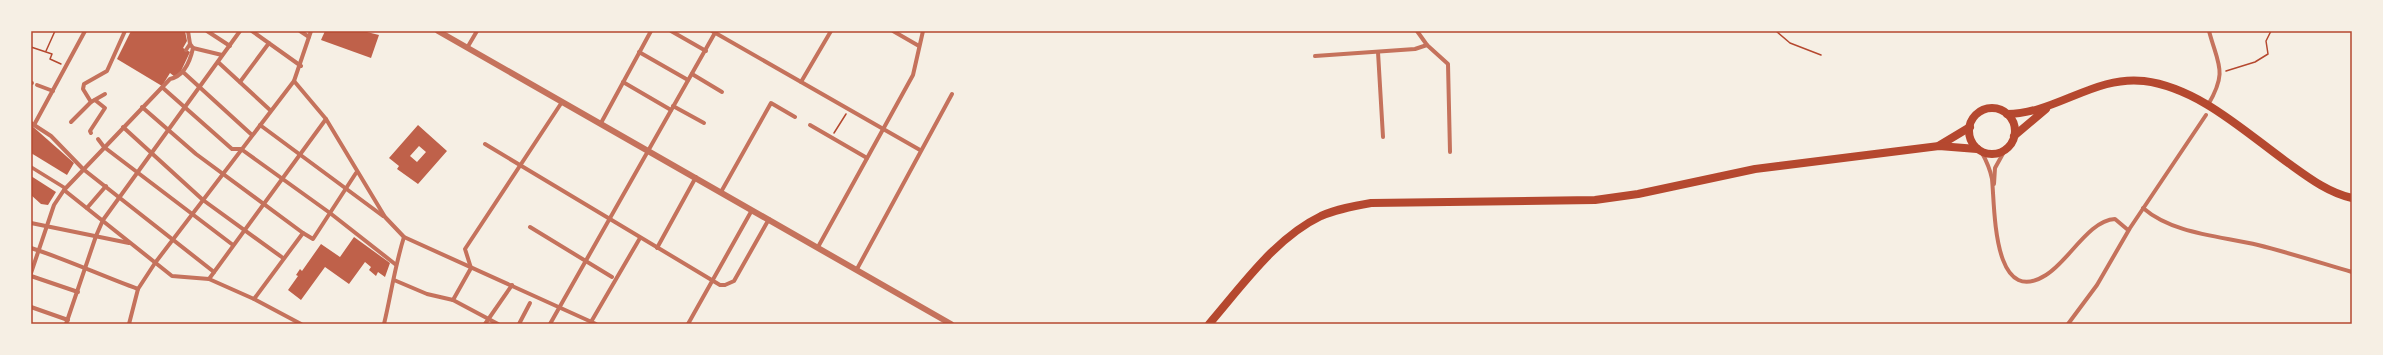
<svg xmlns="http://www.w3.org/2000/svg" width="2383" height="355" viewBox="0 0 2383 355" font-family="Rubik,sans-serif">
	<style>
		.building { fill: #bf614a; fill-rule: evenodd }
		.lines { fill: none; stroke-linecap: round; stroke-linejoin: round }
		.path { stroke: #b5482f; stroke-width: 1.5 }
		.pedestrian { stroke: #c5725c; stroke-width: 3.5 }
		.minor { stroke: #c5725c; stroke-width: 4 }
		.tertiary { stroke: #c5725c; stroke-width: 6 }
		.primary { stroke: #b5482f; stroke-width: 8 }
		.neatline { fill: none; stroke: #b5482f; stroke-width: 1.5 }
	</style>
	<rect width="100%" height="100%" fill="#f6efe4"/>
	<g class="building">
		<path d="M 131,31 L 185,31 L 187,41 L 183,48 L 190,52 L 181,71 L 175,77 L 170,73 L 162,86 L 117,59 Z"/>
		<path d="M 325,31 L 363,31 L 379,35 L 371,58 L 321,40 Z"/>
		<path d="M 31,125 L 74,163 L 67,175 L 31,153 Z"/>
		<path d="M 418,125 L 447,151 L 418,184 L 397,169 L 399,166 L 389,158 ZM 419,146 L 426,152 L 417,162 L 410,156 Z"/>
		<path d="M 31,176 L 56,192 L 48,205 L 41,204 L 31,195 Z"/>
		<path d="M 354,237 L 390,263 L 385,277 L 378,272 L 376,276 L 369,270 L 371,267 L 365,262 L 349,284 L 325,267 L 301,300 L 288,290 L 298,276 L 296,275 L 300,269 L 302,271 L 321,244 L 340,257 Z"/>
	</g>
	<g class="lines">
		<g class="path">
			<path d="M 1776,31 L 1790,43 L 1821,55"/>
			<path d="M 31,47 L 52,54 L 50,59 L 61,64"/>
			<path d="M 46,51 L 55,31"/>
			<path d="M 2226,71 L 2255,62 L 2268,54 L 2266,41 L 2271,31"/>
			<path d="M 834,133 L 846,114"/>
		</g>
		<path class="pedestrian" d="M 31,167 L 65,188"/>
		<g class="minor">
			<path d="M 207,31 L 230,46"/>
			<path d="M 252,31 L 301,66"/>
			<path d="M 300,31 L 309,37"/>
			<path d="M 671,31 L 706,51"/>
			<path d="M 712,31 L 920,150"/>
			<path d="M 893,31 L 919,46"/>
			<path d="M 1417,31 L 1427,45 L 1448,64 L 1450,152"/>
			<path d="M 193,48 L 222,55"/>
			<path d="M 467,48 L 477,31"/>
			<path d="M 186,50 L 190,44"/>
			<path d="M 639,52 L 688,80"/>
			<path d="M 1378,52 L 1383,137"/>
			<path d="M 1315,56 L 1415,49 L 1427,45"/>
			<path d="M 218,62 L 270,110"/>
			<path d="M 183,72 L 252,135"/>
			<path d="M 692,74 L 722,92"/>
			<path d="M 294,81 L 326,119 L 385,217 L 404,237 L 596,324"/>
			<path d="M 240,82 L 269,43"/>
			<path d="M 623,82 L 671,110"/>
			<path d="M 801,82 L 831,31"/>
			<path d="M 31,83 L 32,83"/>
			<path d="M 37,85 L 53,91"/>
			<path d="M 163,88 L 232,149 L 241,149 L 330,213 L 395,264"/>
			<path d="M 91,102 L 83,89 L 84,84 L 107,71 L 125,31"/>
			<path d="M 2208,105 C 2228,71 2218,65 2209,31"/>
			<path d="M 673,106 L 704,123"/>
			<path d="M 142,107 L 196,154 L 303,233"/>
			<path d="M 71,122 L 91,102 L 105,94"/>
			<path d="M 31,123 L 51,136 L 83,169 L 214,272"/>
			<path d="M 601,123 L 651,31"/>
			<path d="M 34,125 L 85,31"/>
			<path d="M 260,125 L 383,216"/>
			<path d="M 810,125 L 867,158"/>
			<path d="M 123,127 L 203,200 L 283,258"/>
			<path d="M 91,133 L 90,131 L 105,108 L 95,100"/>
			<path d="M 98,139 L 104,147 L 233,245"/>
			<path d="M 485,144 L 720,285 L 725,285 L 734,281 L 769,219"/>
			<path d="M 1981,151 C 1986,160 1990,168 1992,179 C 1995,206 1992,309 2046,275 C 2068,262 2089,220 2115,219 L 2128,230"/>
			<path d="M 1994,184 L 1995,168 L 2005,150"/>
			<path d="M 64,190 L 172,276 L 209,279 L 254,299 L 301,324"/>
			<path d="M 721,192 L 771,103 L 795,117"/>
			<path d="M 87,208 L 106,186"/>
			<path d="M 2143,208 C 2173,234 2220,236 2258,245 C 2290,253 2321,263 2352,272"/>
			<path d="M 31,223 L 129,243"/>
			<path d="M 530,227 L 612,277"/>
			<path d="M 818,247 L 913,75 L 923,31"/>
			<path d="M 31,248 C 68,260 102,276 138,289"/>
			<path d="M 657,248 L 696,177"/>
			<path d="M 857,269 L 952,94"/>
			<path d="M 31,273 L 54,205 L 64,190 L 170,79 C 184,76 190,62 193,48 L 190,44 L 188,31"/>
			<path d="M 31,276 L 78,292"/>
			<path d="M 209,279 L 326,119"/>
			<path d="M 394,280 L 427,294 L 453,300"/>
			<path d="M 254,299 L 303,233 L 313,239 L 356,173"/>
			<path d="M 31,307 L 68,320"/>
			<path d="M 591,322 L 640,238"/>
			<path d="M 66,324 L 96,236 L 103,220 L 240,31"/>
			<path d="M 129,324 L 138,289 L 155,263 L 294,81 L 311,31"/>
			<path d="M 384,324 C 391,295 395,265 404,237"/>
			<path d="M 485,324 L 512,285"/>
			<path d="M 498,324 L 453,300 L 471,268 L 465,249 L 562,102"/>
			<path d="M 519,324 L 530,303"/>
			<path d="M 550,324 L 716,31"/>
			<path d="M 688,324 L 752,210"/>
			<path d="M 2068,324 L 2097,285 L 2130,228 L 2206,115"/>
		</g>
		<path class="tertiary" d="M 438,31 L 951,324"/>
		<g class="primary">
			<circle cx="1992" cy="131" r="23"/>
			<path d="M 2007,114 C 2055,114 2095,75 2144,81 C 2200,88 2247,134 2291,165 C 2309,178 2329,193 2352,198"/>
			<path d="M 2014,136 L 2046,109"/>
			<path d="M 1940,145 L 1970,127"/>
			<path d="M 1209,324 C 1242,286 1275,238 1321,216 C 1337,209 1354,206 1371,203 L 1595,200 L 1638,194 L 1755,169 L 1939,146 L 1977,149"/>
		</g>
	</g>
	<rect width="2383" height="355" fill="none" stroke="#f6efe4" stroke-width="64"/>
	<rect x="32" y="32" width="2319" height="291" class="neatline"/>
</svg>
